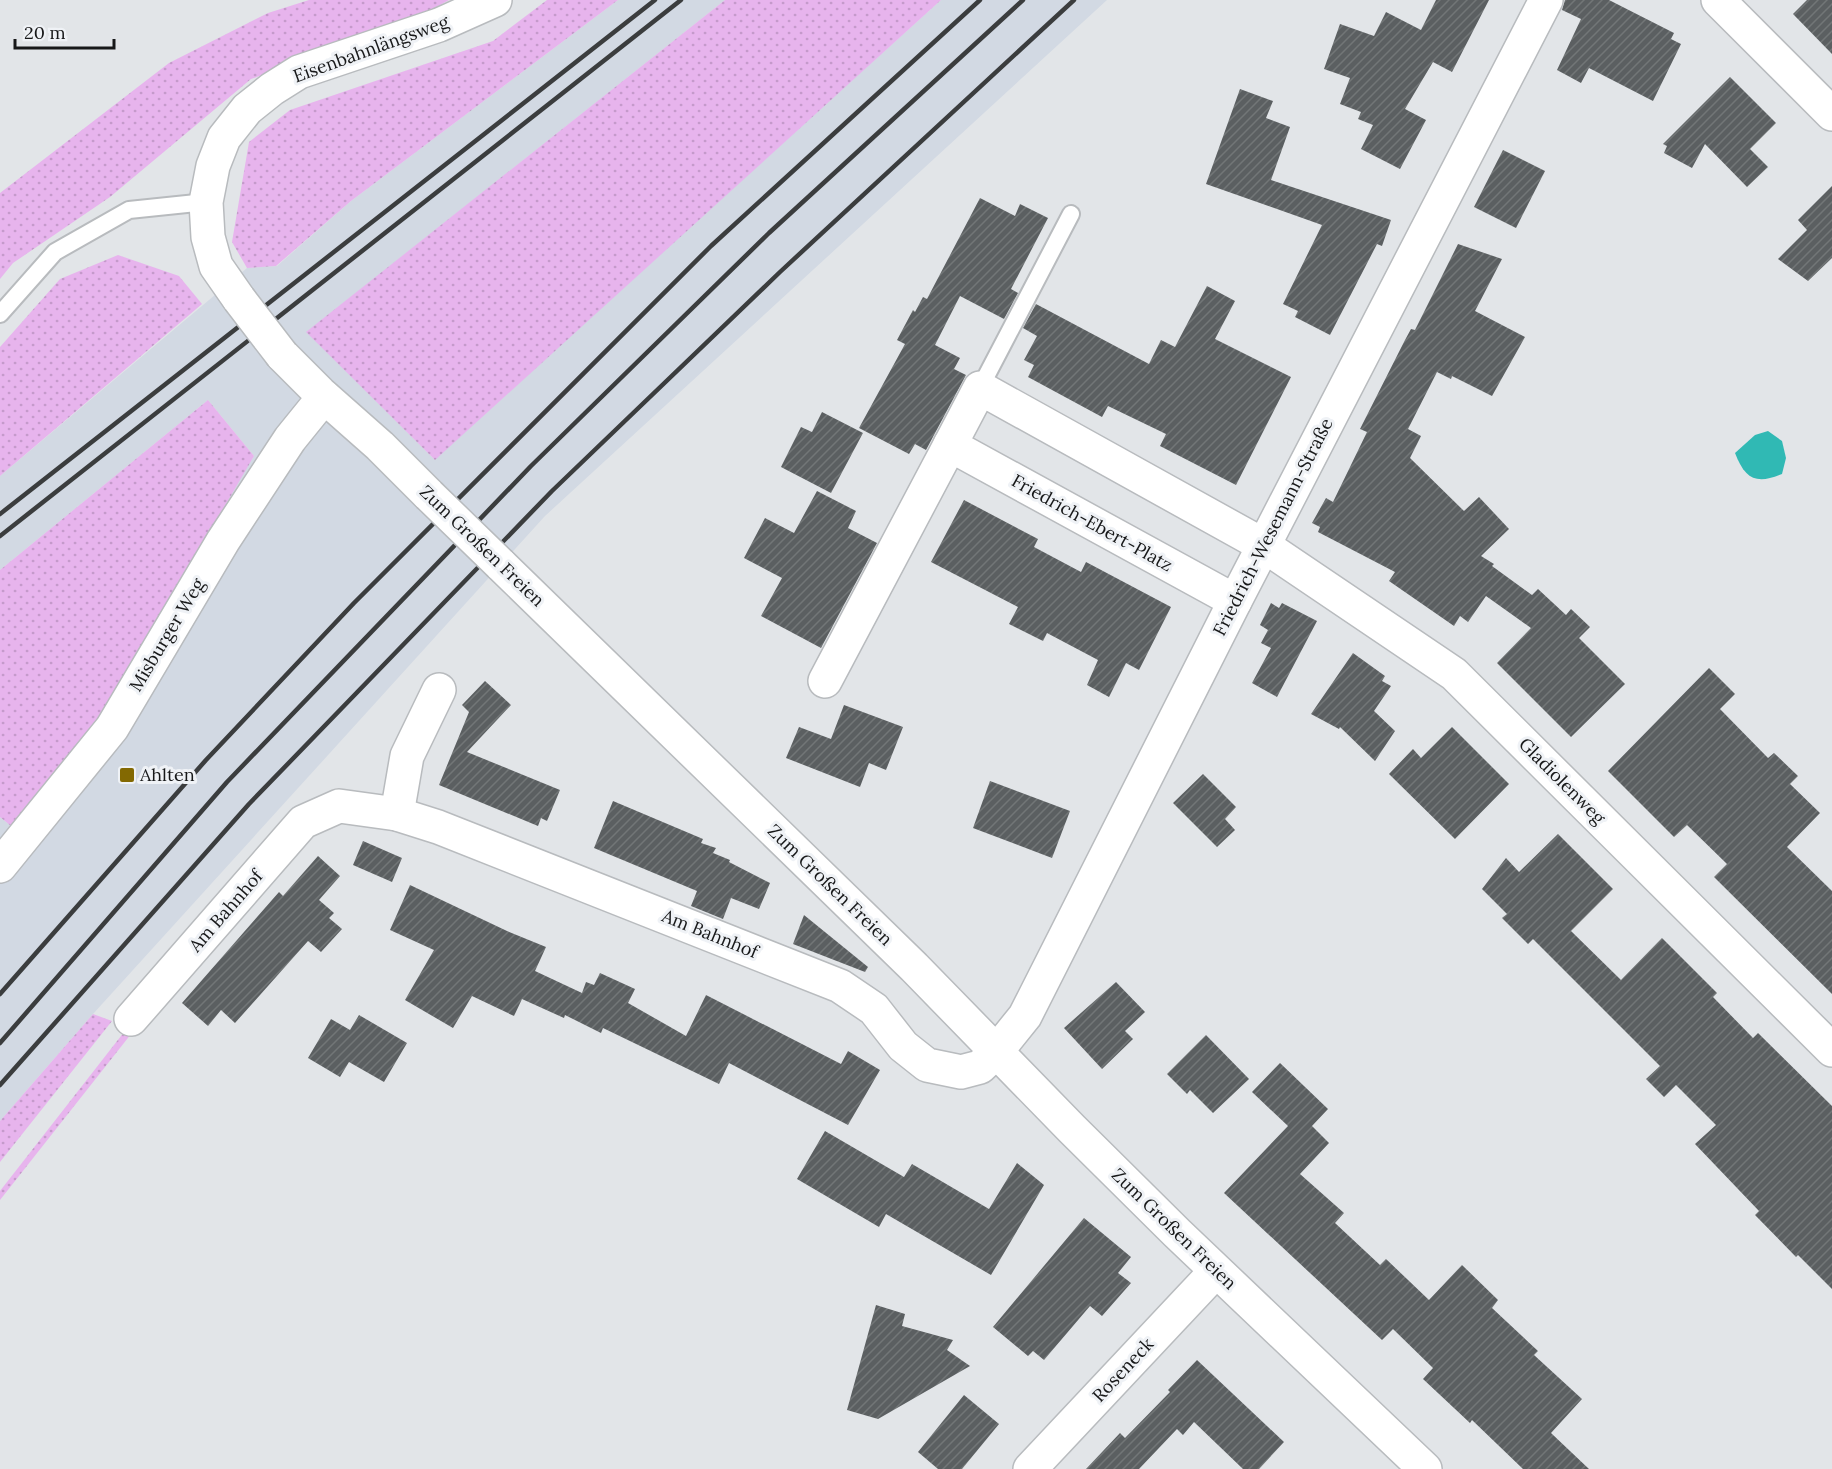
<svg xmlns="http://www.w3.org/2000/svg" width="1832" height="1469" viewBox="0 0 1832 1469" font-family="Lora,serif">
	<style>
		.built { fill: #d2d9e3 }
		.grass { fill: url(#grass-dots) }
		.water { fill: #30b9b4 }
		.building { fill: url(#building-hatch) }
		.lines { fill: none; stroke-linecap: round; stroke-linejoin: round }
		.lane-casing { stroke: #b8bbbe; stroke-width: 20 }
		.street-casing { stroke: #b8bbbe; stroke-width: 36 }
		.lane { stroke: #fff; stroke-width: 16 }
		.street { stroke: #fff; stroke-width: 33 }
		.rail { stroke: #3b3d3e; stroke-width: 4.5 }
		.street-bridge-casing { stroke: #b8bbbe; stroke-width: 36; stroke-linecap: butt }
		.street-bridge { stroke: #fff; stroke-width: 33 }
		.poi-dot { fill: #836902; stroke: #eff2f6; stroke-width: 2 }
		.labels { text-anchor: middle; stroke-width: 6; stroke-linejoin: round; paint-order: stroke }
		.street-label { font-size: 18px; fill: #171819; stroke: #eff2f6 }
		.poi-label { font-size: 18px; fill: #171819; stroke: #eff2f6; text-anchor: start }
	</style>
	<defs>
		<pattern id="grass-dots" width="8" height="8" patternUnits="userSpaceOnUse" patternTransform="scale(1.5)"><rect width="8" height="8" fill="#e7b4ed"/><path d="M2 2h.1M6 6h.1" fill="none" stroke="#c59acb" stroke-width="1.8" stroke-linecap="round"/></pattern>
		<pattern id="building-hatch" width="6" height="6" patternUnits="userSpaceOnUse" patternTransform="scale(1.5)"><rect width="6" height="6" fill="#5b5f61"/><path d="M-1 1l2-2M0 6l6-6M5 7l2-2" fill="none" stroke="#727677"/></pattern>
	</defs>
	<rect width="100%" height="100%" fill="#e2e5e8"/>
	<path class="built" d="M 618,0 L 725,0 L 307,332 L 434,459 L 941,0 L 1107,0 L 545,516 L 93,1014 L 0,1121 L 0,817 L 11,826 L 254,456 L 208,400 L 0,570 L 0,476 L 247,268 L 277,266 L 351,201 Z"/>
	<g class="grass">
		<path d="M 309,0 L 449,0 L 422,15 L 251,79 L 110,197 L 13,263 L 0,279 L 0,193 L 169,63 L 268,13 Z"/>
		<path d="M 547,0 L 618,0 L 351,201 L 276,266 L 247,268 L 232,242 L 249,142 L 290,110 L 493,41 Z"/>
		<path d="M 725,0 L 941,0 L 435,460 L 306,332 Z"/>
		<path d="M 118,255 L 179,276 L 202,304 L 0,476 L 0,347 L 60,279 Z"/>
		<path d="M 208,400 L 254,456 L 107,708 L 62,767 L 11,826 L 0,817 L 0,570 Z"/>
		<path d="M 93,1014 L 112,1021 L 0,1162 L 0,1121 Z"/>
		<path d="M 128,1027 L 135,1029 L 0,1200 L 0,1191 Z"/>
	</g>
	<path class="water" d="M 1768,431 L 1782,441 L 1786,458 L 1782,474 C 1756,485 1745,479 1735,453 L 1755,435 Z"/>
	<g class="building">
		<path d="M 1436,0 L 1489,0 L 1452,72 L 1433,62 L 1405,109 L 1426,120 L 1400,169 L 1361,149 L 1373,125 L 1358,119 L 1361,112 L 1340,104 L 1350,78 L 1324,69 L 1340,24 L 1374,36 L 1386,12 L 1421,30 Z"/>
		<path d="M 1565,0 L 1609,0 L 1674,33 L 1671,39 L 1681,44 L 1653,101 L 1589,68 L 1581,83 L 1557,70 L 1581,19 L 1562,10 Z"/>
		<path d="M 1807,0 L 1832,0 L 1832,54 L 1793,14 Z"/>
		<path d="M 1730,77 L 1776,123 L 1750,149 L 1768,167 L 1747,187 L 1705,144 L 1692,168 L 1664,153 L 1667,146 L 1663,144 Z"/>
		<path d="M 1240,89 L 1273,101 L 1266,118 L 1290,127 L 1271,180 L 1391,220 L 1382,246 L 1377,244 L 1330,335 L 1295,317 L 1298,311 L 1283,304 L 1322,225 L 1206,184 Z"/>
		<path d="M 1503,150 L 1545,171 L 1516,228 L 1474,207 Z"/>
		<path d="M 1832,186 L 1832,258 L 1808,281 L 1778,259 L 1807,230 L 1798,220 Z"/>
		<path d="M 980,198 L 1015,216 L 1020,204 L 1048,218 L 1011,289 L 1018,293 L 1004,319 L 960,296 L 935,345 L 960,358 L 954,369 L 966,375 L 926,450 L 915,444 L 909,454 L 859,428 L 905,344 L 897,340 L 913,310 L 915,312 L 923,297 L 927,299 Z"/>
		<path d="M 1458,244 L 1502,259 L 1475,311 L 1525,337 L 1492,396 L 1452,376 L 1451,379 L 1437,372 L 1408,429 L 1421,436 L 1410,458 L 1464,511 L 1479,497 L 1509,529 L 1481,556 L 1494,564 L 1492,566 L 1532,595 L 1538,589 L 1566,615 L 1571,609 L 1590,627 L 1579,638 L 1625,684 L 1571,737 L 1497,663 L 1531,628 L 1486,596 L 1468,622 L 1460,616 L 1454,626 L 1389,581 L 1395,572 L 1318,532 L 1320,527 L 1312,523 L 1326,498 L 1333,502 L 1367,432 L 1360,429 L 1405,340 L 1411,329 L 1415,330 Z"/>
		<path d="M 1207,286 L 1235,301 L 1215,339 L 1291,377 L 1236,485 L 1160,446 L 1166,434 L 1108,406 L 1102,417 L 1028,377 L 1034,365 L 1024,360 L 1037,336 L 1023,328 L 1036,304 L 1149,364 L 1161,340 L 1175,347 Z"/>
		<path d="M 822,412 L 863,433 L 831,493 L 781,467 L 801,427 L 812,432 Z"/>
		<path d="M 817,491 L 856,511 L 848,528 L 877,543 L 821,648 L 761,616 L 782,578 L 744,558 L 765,518 L 794,533 Z"/>
		<path d="M 964,500 L 1038,539 L 1034,547 L 1081,572 L 1086,562 L 1171,607 L 1139,670 L 1126,663 L 1109,697 L 1087,685 L 1098,660 L 1047,633 L 1043,641 L 1009,624 L 1018,607 L 931,562 Z"/>
		<path d="M 1271,603 L 1279,608 L 1282,603 L 1317,621 L 1277,697 L 1252,683 L 1271,648 L 1261,643 L 1268,630 L 1260,625 Z"/>
		<path d="M 1353,653 L 1385,676 L 1382,681 L 1391,686 L 1374,711 L 1395,731 L 1375,761 L 1340,727 L 1339,729 L 1311,714 Z"/>
		<path d="M 1709,668 L 1735,694 L 1720,709 L 1768,758 L 1774,753 L 1798,776 L 1790,784 L 1820,813 L 1787,847 L 1832,891 L 1832,994 L 1714,877 L 1727,864 L 1687,825 L 1674,837 L 1608,771 Z"/>
		<path d="M 485,681 L 511,705 L 467,752 L 560,790 L 547,821 L 541,818 L 538,826 L 439,785 L 469,712 L 462,705 Z"/>
		<path d="M 844,705 L 903,727 L 886,770 L 869,763 L 860,787 L 786,758 L 799,727 L 831,739 Z"/>
		<path d="M 1452,727 L 1509,784 L 1455,839 L 1389,774 L 1413,749 L 1421,758 Z"/>
		<path d="M 1203,774 L 1236,807 L 1225,819 L 1235,830 L 1217,847 L 1173,803 Z"/>
		<path d="M 990,781 L 1070,811 L 1052,858 L 973,828 Z"/>
		<path d="M 613,801 L 703,839 L 701,843 L 716,848 L 713,853 L 730,860 L 729,862 L 770,883 L 759,909 L 731,898 L 723,919 L 691,906 L 697,891 L 594,848 Z"/>
		<path d="M 1558,834 L 1613,889 L 1571,931 L 1621,980 L 1662,938 L 1717,993 L 1713,997 L 1753,1038 L 1758,1033 L 1832,1106 L 1832,1289 L 1798,1255 L 1796,1257 L 1755,1215 L 1759,1211 L 1695,1144 L 1716,1125 L 1676,1085 L 1664,1097 L 1646,1079 L 1660,1066 L 1533,939 L 1528,944 L 1502,918 L 1507,914 L 1482,889 L 1506,858 L 1519,872 Z"/>
		<path d="M 363,841 L 402,858 L 392,882 L 353,865 Z"/>
		<path d="M 318,856 L 340,876 L 319,900 L 334,913 L 329,918 L 342,929 L 321,952 L 308,941 L 235,1023 L 221,1010 L 208,1026 L 182,1003 L 279,892 L 283,896 Z"/>
		<path d="M 410,885 L 507,931 L 546,947 L 535,971 L 582,993 L 586,982 L 594,985 L 600,973 L 635,989 L 628,1003 L 686,1036 L 706,995 L 841,1064 L 848,1051 L 880,1070 L 848,1125 L 729,1063 L 719,1084 L 603,1028 L 601,1033 L 565,1015 L 564,1018 L 522,999 L 514,1016 L 472,996 L 453,1028 L 405,1000 L 434,950 L 390,930 Z"/>
		<path d="M 804,915 L 868,967 L 865,972 L 793,944 Z"/>
		<path d="M 1116,982 L 1145,1012 L 1125,1031 L 1133,1039 L 1102,1069 L 1064,1028 Z"/>
		<path d="M 359,1015 L 407,1043 L 384,1082 L 349,1062 L 340,1077 L 308,1058 L 331,1019 L 350,1030 Z"/>
		<path d="M 1206,1035 L 1249,1079 L 1213,1113 L 1190,1090 L 1187,1094 L 1167,1074 Z"/>
		<path d="M 1280,1063 L 1328,1109 L 1312,1126 L 1329,1143 L 1300,1174 L 1344,1213 L 1335,1223 L 1380,1265 L 1386,1259 L 1429,1300 L 1462,1265 L 1498,1300 L 1492,1308 L 1538,1351 L 1534,1355 L 1582,1399 L 1551,1433 L 1589,1469 L 1523,1469 L 1472,1420 L 1470,1423 L 1423,1379 L 1433,1368 L 1393,1329 L 1382,1340 L 1224,1193 L 1288,1126 L 1252,1092 Z"/>
		<path d="M 825,1131 L 904,1177 L 912,1164 L 989,1209 L 1017,1163 L 1044,1185 L 991,1275 L 886,1214 L 879,1227 L 797,1179 Z"/>
		<path d="M 1084,1218 L 1131,1257 L 1118,1273 L 1131,1283 L 1102,1316 L 1090,1306 L 1044,1360 L 1033,1351 L 1028,1356 L 993,1327 Z"/>
		<path d="M 876,1305 L 905,1314 L 902,1326 L 953,1340 L 947,1350 L 970,1366 L 878,1419 L 847,1410 Z"/>
		<path d="M 1197,1360 L 1284,1442 L 1259,1469 L 1243,1469 L 1194,1422 L 1183,1435 L 1177,1429 L 1139,1469 L 1086,1469 L 1120,1433 L 1125,1438 L 1170,1392 L 1168,1390 Z"/>
		<path d="M 964,1395 L 999,1424 L 962,1469 L 938,1469 L 918,1452 Z"/>
	</g>
	<g class="lines">
		<g class="lane-casing">
			<g id="lane">
				<path d="M 0,314 L 55,252 L 129,210 L 206,202"/>
				<path d="M 980,388 L 1071,214"/>
			</g>
		</g>
		<g class="street-casing">
			<g id="street">
				<path d="M 1718,0 L 1832,114"/>
				<path d="M 239,299 L 216,266 L 208,237 L 206,202 L 213,166 L 224,138 L 247,109 L 272,89 L 299,72 L 439,25 L 495,0"/>
				<path d="M 282,355 L 320,393 L 380,446 L 429,495"/>
				<path d="M 500,564 L 914,967 L 1072,1129 L 1177,1233 L 1425,1469"/>
				<path d="M 1235,601 L 950,445 L 980,388 L 1263,545 L 1454,674 L 1832,1050"/>
				<path d="M 825,681 L 950,445"/>
				<path d="M 397,814 L 407,756 L 439,690"/>
				<path d="M 0,866 L 112,728 L 223,541 L 290,439 L 324,397"/>
				<path d="M 131,1019 L 303,822 L 339,806 L 397,814 L 438,827 L 840,986 L 874,1009 L 903,1046 L 927,1065 L 961,1072 L 980,1067 L 996,1052 L 1025,1016 L 1235,601 L 1546,0"/>
				<path d="M 1030,1469 L 1216,1271"/>
			</g>
		</g>
		<use href="#lane" class="lane"/>
		<use href="#street" class="street"/>
		<g class="rail">
			<path d="M 0,514 L 655,0"/>
			<path d="M 0,536 L 681,0"/>
			<path d="M 0,994 L 206,760 L 354,603 L 711,246 L 980,0"/>
			<path d="M 0,1043 L 227,782 L 531,466 L 769,233 L 1023,0"/>
			<path d="M 0,1085 L 249,804 L 552,491 L 780,272 L 1074,0"/>
		</g>
		<g class="street-bridge-casing">
			<g id="street-bridge">
				<path d="M 239,299 L 282,355"/>
				<path d="M 429,495 L 500,564"/>
			</g>
		</g>
		<use href="#street-bridge" class="street-bridge"/>
	</g>
	<rect class="poi-dot" x="119" y="767" width="16" height="16" rx="3"/>
	<g class="labels">
		<g class="street-label">
			<text transform="translate(371 49) rotate(-20)" y="6">Eisenbahnlängsweg</text>
			<text transform="translate(1092 523) rotate(29)" y="6">Friedrich-Ebert-Platz</text>
			<text transform="translate(1273 527) rotate(-63)" y="6">Friedrich-Wesemann-Straße</text>
			<text transform="translate(482 546) rotate(44)" y="6">Zum Großen Freien</text>
			<text transform="translate(167 635) rotate(-59)" y="6">Misburger Weg</text>
			<text transform="translate(1562 781) rotate(45)" y="6">Gladiolenweg</text>
			<text transform="translate(830 885) rotate(44)" y="6">Zum Großen Freien</text>
			<text transform="translate(226 911) rotate(-49)" y="6">Am Bahnhof</text>
			<text transform="translate(710 934) rotate(22)" y="6">Am Bahnhof</text>
			<text transform="translate(1174 1229) rotate(44)" y="6">Zum Großen Freien</text>
			<text transform="translate(1123 1370) rotate(-47)" y="6">Roseneck</text>
		</g>
		<g class="poi-label">
			<text x="140" y="781">Ahlten</text>
		</g>
	</g>
	<path d="M15 39v9h99v-9" fill="none" stroke="#171819" stroke-width="3"/>
	<text x="24" y="39" font-size="18" fill="#171819" stroke="#eff2f6" stroke-width="4.5" paint-order="stroke">20 m</text>
</svg>
